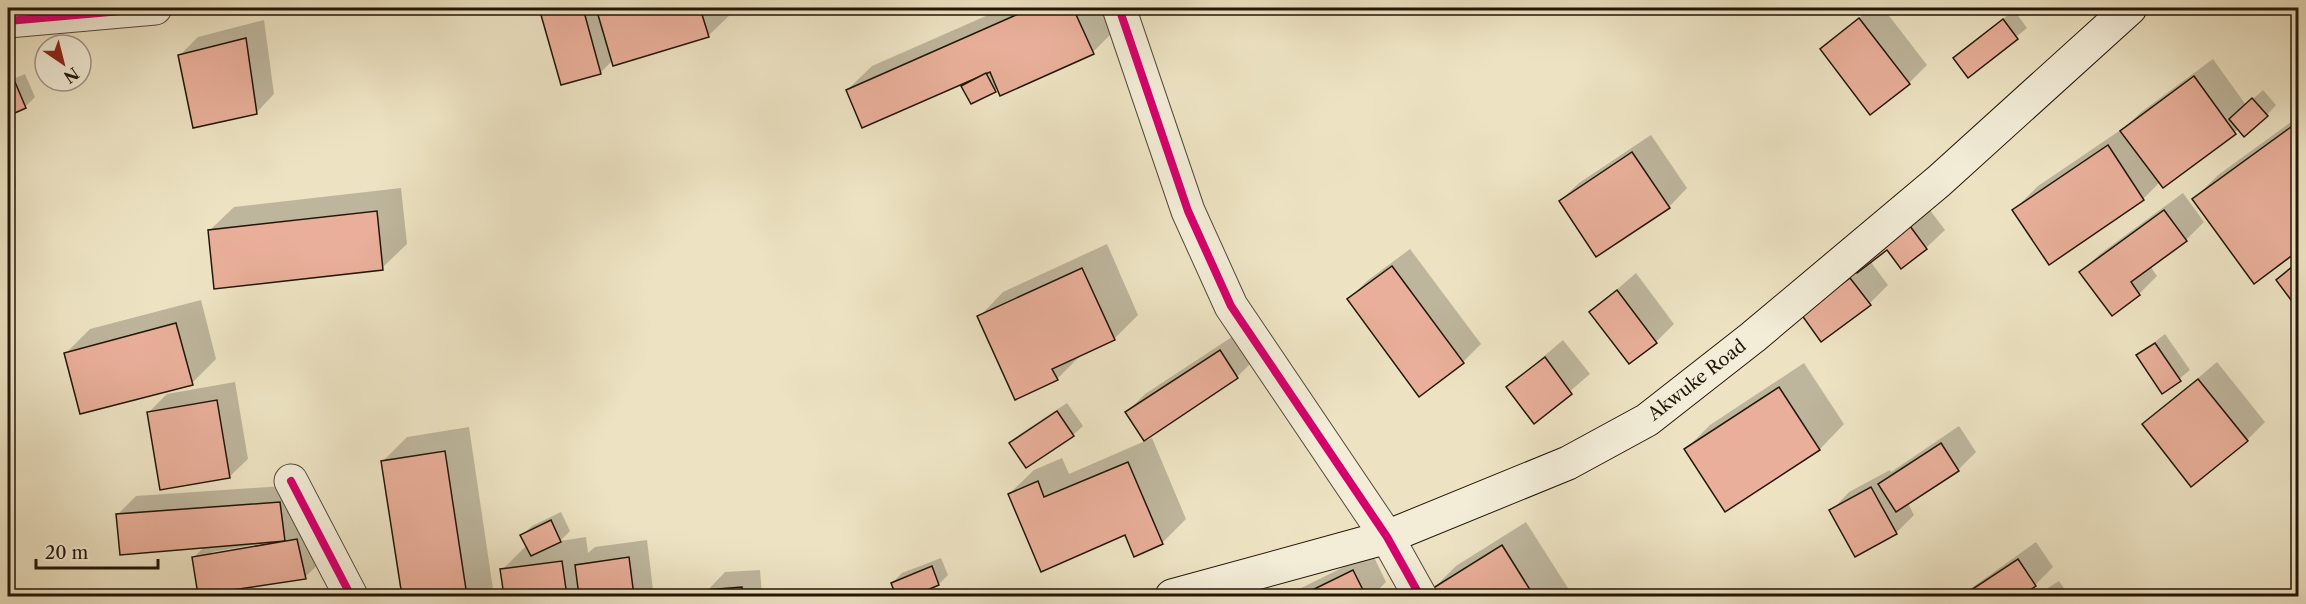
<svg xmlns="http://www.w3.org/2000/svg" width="2306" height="604" viewBox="0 0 2306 604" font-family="'Libre Caslon Text',serif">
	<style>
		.shadow { fill: #0003; fill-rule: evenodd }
		.building { fill: #e9af9a; stroke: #231607; stroke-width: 1.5 }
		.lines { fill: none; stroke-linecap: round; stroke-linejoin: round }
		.street-casing { stroke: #564936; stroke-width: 35 }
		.secondary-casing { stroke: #231607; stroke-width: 35 }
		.street { stroke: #f3edd8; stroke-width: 33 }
		.secondary { stroke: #f3edd8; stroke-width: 33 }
		.cycleway-casing { stroke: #f3edd8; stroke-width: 11 }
		.cycleway { stroke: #d6006c; stroke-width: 8 }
		.labels { text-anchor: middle; stroke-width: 5; stroke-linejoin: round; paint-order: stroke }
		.street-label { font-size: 18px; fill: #231607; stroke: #f3edd8 }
	</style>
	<rect width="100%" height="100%" fill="#ede3c3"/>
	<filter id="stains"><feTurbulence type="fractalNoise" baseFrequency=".00333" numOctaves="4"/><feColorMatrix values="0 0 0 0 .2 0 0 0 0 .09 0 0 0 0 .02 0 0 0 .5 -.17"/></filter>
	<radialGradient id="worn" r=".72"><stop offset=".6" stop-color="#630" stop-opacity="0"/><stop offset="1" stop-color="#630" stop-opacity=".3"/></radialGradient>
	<g class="shadow">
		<path d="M 541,8 L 731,8 L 733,12 L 708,36 L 613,60 L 600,73 L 562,83 Z"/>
		<path d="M 1004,8 L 1108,8 L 1117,28 L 1093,52 L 998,88 L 971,102 L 963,86 L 970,79 L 847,90 L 872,66 Z"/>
		<path d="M 1871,8 L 1883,8 L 1927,65 L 1909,83 L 1870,112 L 1822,49 Z"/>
		<path d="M 2014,10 L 2027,28 L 1968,76 L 1955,58 Z"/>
		<path d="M 264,20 L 274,94 L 256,113 L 179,56 L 198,37 Z"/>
		<path d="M 2213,59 L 2246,105 L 2263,90 L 2276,105 L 2267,115 L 2239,129 L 2160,182 L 2143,199 L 2050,263 L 2014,210 L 2038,186 L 2128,125 L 2140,113 Z"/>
		<path d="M 25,74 L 35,97 L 25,107 L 11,113 L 16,188 L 8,197 L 8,81 Z"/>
		<path d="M 2298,117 L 2298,249 L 2254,282 L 2194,199 L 2218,175 Z"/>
		<path d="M 1651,135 L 1687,188 L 1669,207 L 1560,201 L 1579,183 Z"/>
		<path d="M 401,188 L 407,244 L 382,268 L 209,231 L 234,207 Z"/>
		<path d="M 2183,193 L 2204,222 L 2186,240 L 2150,266 L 2157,276 L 2139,294 L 2081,272 L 2100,254 Z"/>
		<path d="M 1923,201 L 1945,230 L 1926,248 L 1901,267 L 1887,248 L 1870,261 L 1888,285 L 1870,303 L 1822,340 L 1803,314 Z"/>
		<path d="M 1107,244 L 1138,315 L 1114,339 L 1081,355 L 1057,379 L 979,317 L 1003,292 Z"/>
		<path d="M 1410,249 L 1481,344 L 1463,362 L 1349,299 L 1367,281 Z"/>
		<path d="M 2298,260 L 2298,299 L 2294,302 L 2278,280 Z"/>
		<path d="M 1636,273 L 1674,324 L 1656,342 L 1591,312 Z"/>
		<path d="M 201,300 L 216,359 L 192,383 L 66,353 L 90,329 Z"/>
		<path d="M 1238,333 L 1256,358 L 1237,377 L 1144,439 L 1127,412 L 1145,394 Z"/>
		<path d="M 2165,334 L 2190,370 L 2163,392 L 2138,355 Z"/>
		<path d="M 1563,340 L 1590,374 L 1535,421 L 1508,387 Z"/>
		<path d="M 2217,362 L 2265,422 L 2247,440 L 2144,424 Z"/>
		<path d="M 1804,363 L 1844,424 L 1820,449 L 1726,510 L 1686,449 L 1710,425 Z"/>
		<path d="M 235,382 L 248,459 L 229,477 L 148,413 L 167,394 Z"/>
		<path d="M 1067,403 L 1083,426 L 1073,435 L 1011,443 L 1020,434 Z"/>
		<path d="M 1959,426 L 1976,452 L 1958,470 L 1908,503 L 1914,515 L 1896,533 L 1831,511 L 1849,492 L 1890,470 L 1891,472 Z"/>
		<path d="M 469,427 L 494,596 L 403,596 L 383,461 L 407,437 Z"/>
		<path d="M 1152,438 L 1186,519 L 1162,543 L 1009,494 L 1034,470 L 1062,458 L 1069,474 Z"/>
		<path d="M 297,485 L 324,559 L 305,577 L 194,557 L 204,547 L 118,514 L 136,496 ZM 282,540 L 282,543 L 212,555 L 212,552 Z"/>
		<path d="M 561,512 L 570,531 L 560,541 L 586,537 L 588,553 L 595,547 L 647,540 L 653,590 L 646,596 L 505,596 L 502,570 L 527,545 L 522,535 L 532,526 Z"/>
		<path d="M 1526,522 L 1573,596 L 1436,596 L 1432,590 L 1456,566 Z"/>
		<path d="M 2036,542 L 2053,567 L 2035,585 L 2018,596 L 1945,596 L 1958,588 L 1963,594 Z"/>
		<path d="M 1372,553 L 1386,582 L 1372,596 L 1285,596 Z"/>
		<path d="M 941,558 L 948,575 L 939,584 L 909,596 L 898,596 L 892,583 L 902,573 Z"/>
		<path d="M 760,570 L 762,596 L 707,596 L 707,591 L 725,572 Z"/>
		<path d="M 2059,581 L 2069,596 L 2035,596 Z"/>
	</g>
	<g class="building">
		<path d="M 539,8 L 583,8 L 601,74 L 561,85 Z"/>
		<path d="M 596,8 L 700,8 L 709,37 L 613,66 Z"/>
		<path d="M 1032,8 L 1073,8 L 1094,54 L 1000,96 L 990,72 L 862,128 L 846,90 Z"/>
		<path d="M 1909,8 L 1923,8 L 1914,14 Z"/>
		<path d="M 1859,18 L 1910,84 L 1870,115 L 1820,49 Z"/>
		<path d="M 2003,19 L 2018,39 L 1968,78 L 1953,58 Z"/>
		<path d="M 246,38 L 257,114 L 193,128 L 178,55 Z"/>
		<path d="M 986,73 L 996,92 L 971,104 L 961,86 Z"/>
		<path d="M 2194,76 L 2236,134 L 2163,188 L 2120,131 Z"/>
		<path d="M 15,82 L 26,108 L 8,116 L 8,85 Z"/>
		<path d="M 2252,98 L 2268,116 L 2244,137 L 2229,119 Z"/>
		<path d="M 2295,124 L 2298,129 L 2298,251 L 2254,284 L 2192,199 Z"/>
		<path d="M 2108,145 L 2144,200 L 2049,265 L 2012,210 Z"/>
		<path d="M 1632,152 L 1670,208 L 1596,257 L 1559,201 Z"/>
		<path d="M 2164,210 L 2187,241 L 2131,282 L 2140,295 L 2112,316 L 2079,272 Z"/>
		<path d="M 377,211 L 383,270 L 214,289 L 208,230 Z"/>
		<path d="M 1904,218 L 1927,249 L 1901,269 L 1887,250 L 1857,273 L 1847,259 Z"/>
		<path d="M 2298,262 L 2298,300 L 2294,304 L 2276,280 Z"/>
		<path d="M 1392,266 L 1464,363 L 1419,397 L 1347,299 Z"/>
		<path d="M 1082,268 L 1115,340 L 1052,369 L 1058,380 L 1015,400 L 977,316 Z"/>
		<path d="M 1850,278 L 1871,305 L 1821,342 L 1801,314 Z"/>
		<path d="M 1617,290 L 1657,343 L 1629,364 L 1589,312 Z"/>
		<path d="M 176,323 L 193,385 L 80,414 L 64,353 Z"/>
		<path d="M 2155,343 L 2181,381 L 2162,394 L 2136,355 Z"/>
		<path d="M 1220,350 L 1238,378 L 1144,441 L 1125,412 Z"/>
		<path d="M 1545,357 L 1572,394 L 1534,424 L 1506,387 Z"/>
		<path d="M 2198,379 L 2248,441 L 2191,487 L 2142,424 Z"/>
		<path d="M 1779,387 L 1820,450 L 1725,512 L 1684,449 Z"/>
		<path d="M 217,400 L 230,478 L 160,490 L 147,412 Z"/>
		<path d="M 1057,411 L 1074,436 L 1026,468 L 1009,443 Z"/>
		<path d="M 1941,443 L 1959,471 L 1896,512 L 1878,484 Z"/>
		<path d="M 445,451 L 467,596 L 402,596 L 381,461 Z"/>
		<path d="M 1128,462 L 1163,544 L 1134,557 L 1125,535 L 1041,572 L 1008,494 L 1038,481 L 1044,497 Z"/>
		<path d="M 1871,487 L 1897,534 L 1855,557 L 1829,510 Z"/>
		<path d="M 280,502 L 285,541 L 120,555 L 116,514 Z"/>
		<path d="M 551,520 L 561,542 L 531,556 L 520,535 Z"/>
		<path d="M 297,539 L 306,579 L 198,595 L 192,557 Z"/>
		<path d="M 1502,545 L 1534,596 L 1434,596 L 1430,590 Z"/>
		<path d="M 629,557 L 634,596 L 579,596 L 575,565 Z"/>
		<path d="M 2018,559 L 2036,586 L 2021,596 L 1962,596 Z"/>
		<path d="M 562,561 L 567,596 L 504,596 L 500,569 Z"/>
		<path d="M 932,566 L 939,585 L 913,596 L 896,596 L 891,583 Z"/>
		<path d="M 1353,570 L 1366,596 L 1300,596 Z"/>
		<path d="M 742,587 L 743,596 L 706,596 L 705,590 Z"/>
	</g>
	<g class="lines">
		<g class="street-casing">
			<g id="street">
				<path d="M 1119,8 L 1188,211 L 1231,306 L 1387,537 L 1420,596"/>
				<path d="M 8,21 L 155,8"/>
				<path d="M 291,481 L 351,596"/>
			</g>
		</g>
		<g class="secondary-casing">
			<path id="secondary" d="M 1172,596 L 1387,537 L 1568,463 L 1647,420 L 1753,337 L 1939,181 L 2130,8"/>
		</g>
		<use href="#street" class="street"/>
		<use href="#secondary" class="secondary"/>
		<g class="cycleway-casing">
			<g id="cycleway">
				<path d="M 1119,8 L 1188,211 L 1231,306 L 1387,537 L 1420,596"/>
				<path d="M 8,21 L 155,8"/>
				<path d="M 291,481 L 351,596"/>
			</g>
		</g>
		<use href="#cycleway" class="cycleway"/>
	</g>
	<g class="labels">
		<g class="street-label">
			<text transform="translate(1697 380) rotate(-38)" y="6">Akwuke Road</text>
		</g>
	</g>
	<rect width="2306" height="604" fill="none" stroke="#ede3c3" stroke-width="30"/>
	<rect x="9" y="9" width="2288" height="586" fill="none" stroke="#231607" stroke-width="3"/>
	<rect x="15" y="15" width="2276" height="574" fill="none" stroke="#231607" stroke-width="1.5"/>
	<g transform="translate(63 63) rotate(145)"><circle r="28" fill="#f3edd8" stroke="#a09784" stroke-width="1.5"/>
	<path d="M0-4.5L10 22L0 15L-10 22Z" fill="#8f2418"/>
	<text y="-9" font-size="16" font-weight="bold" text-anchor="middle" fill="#231607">N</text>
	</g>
	<path d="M36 559v9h122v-9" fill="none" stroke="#231607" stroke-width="3"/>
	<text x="45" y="559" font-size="18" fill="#231607" stroke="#f3edd8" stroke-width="4.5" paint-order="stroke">20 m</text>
	<rect width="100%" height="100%" filter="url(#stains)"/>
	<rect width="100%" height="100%" fill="url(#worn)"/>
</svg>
